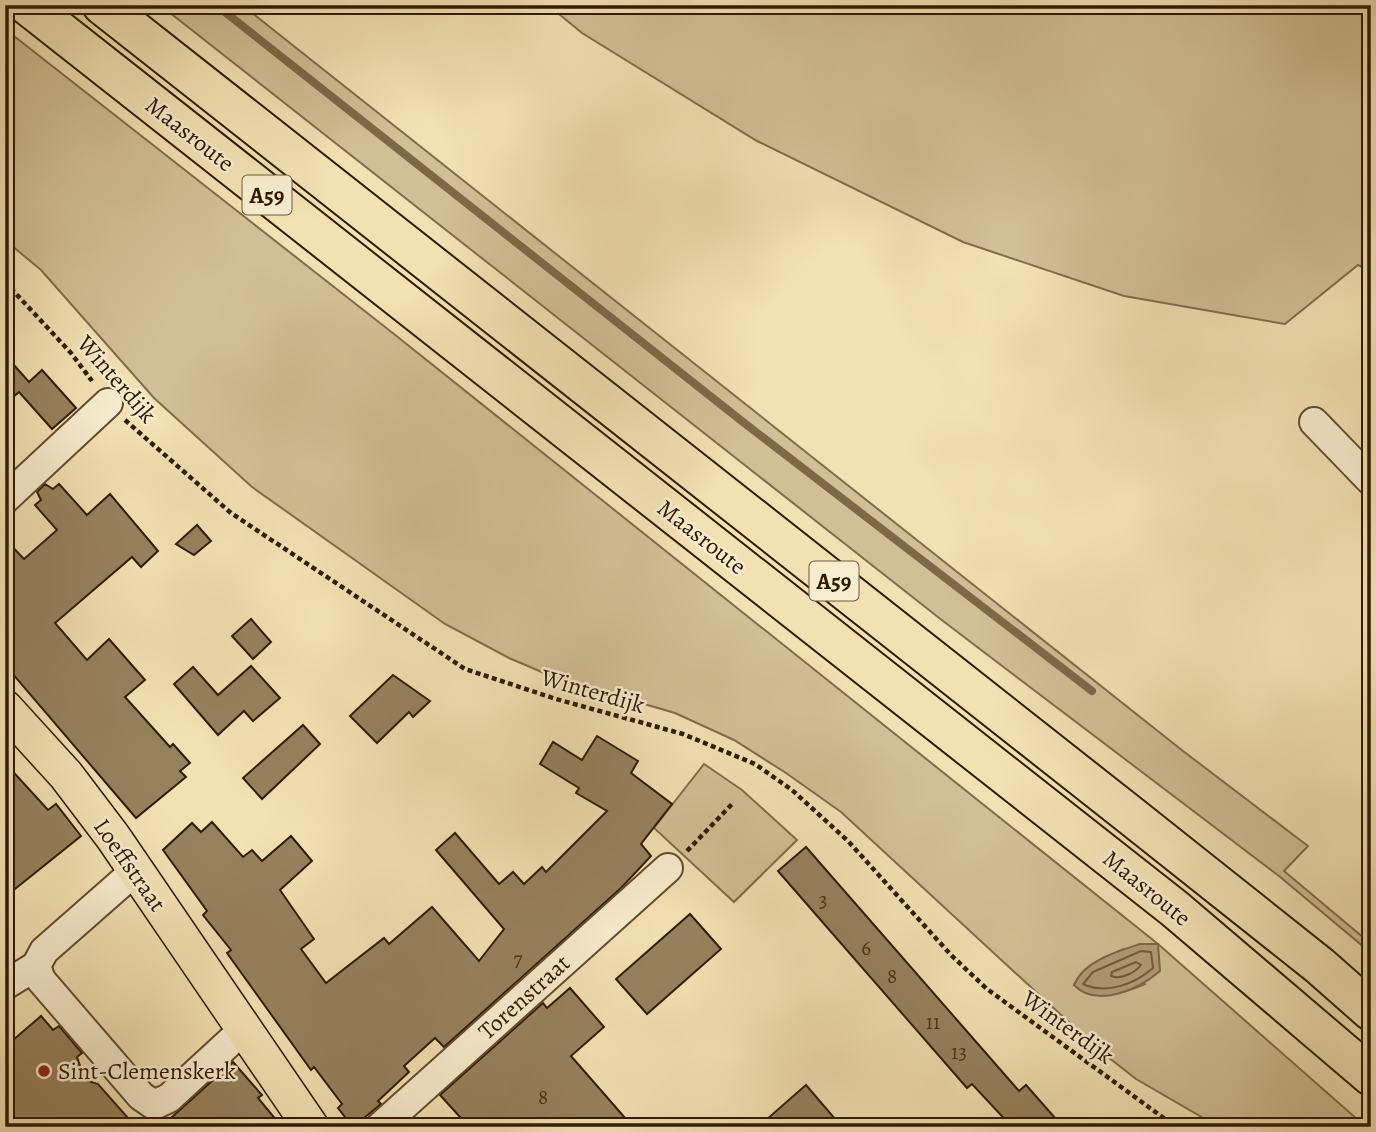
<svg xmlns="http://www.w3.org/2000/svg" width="1376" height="1132" viewBox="0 0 1376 1132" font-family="Alegreya,serif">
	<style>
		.green { fill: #d1bf95; stroke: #826c4a; stroke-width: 2; fill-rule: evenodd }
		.water { fill: #b19d76; stroke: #7e6947; stroke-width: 2 }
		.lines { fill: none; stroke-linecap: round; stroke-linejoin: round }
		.shore { stroke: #725c3b; stroke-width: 2 }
		.stream { stroke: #7e6947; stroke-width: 8 }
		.building { fill: #96815d; stroke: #321a00; stroke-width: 2 }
		.minor-casing { stroke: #624c2d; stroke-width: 32 }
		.major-casing { stroke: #321a00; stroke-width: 38 }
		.highway-casing { stroke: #321a00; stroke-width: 42 }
		.path { stroke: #321a00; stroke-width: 4.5; stroke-dasharray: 5 3.5; stroke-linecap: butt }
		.minor { stroke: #f7ecce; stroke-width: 28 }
		.major { stroke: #f2e1b3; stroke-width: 35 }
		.highway { stroke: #f2e1b3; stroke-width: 38 }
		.poi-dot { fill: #8f2418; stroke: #f7ecce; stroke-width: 2.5 }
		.labels { text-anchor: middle; stroke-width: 5; stroke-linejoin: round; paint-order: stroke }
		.number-label { font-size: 21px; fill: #4b3417 }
		.shield { fill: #f7ecce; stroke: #6d593e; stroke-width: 2 }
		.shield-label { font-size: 23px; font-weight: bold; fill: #321a00 }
		.street-label { font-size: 24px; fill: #321a00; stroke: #f7ecce }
		.poi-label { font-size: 24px; fill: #321a00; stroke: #f7ecce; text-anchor: start }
	</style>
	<rect width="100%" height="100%" fill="#f2e1b3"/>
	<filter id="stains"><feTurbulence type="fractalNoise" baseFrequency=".00286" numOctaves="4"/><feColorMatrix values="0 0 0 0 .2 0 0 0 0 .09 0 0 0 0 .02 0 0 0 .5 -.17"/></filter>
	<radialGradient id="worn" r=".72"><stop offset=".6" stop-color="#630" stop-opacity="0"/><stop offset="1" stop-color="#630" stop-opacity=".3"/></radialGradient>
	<g class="green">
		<path d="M 160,5 L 242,5 L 1183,751 L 1308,846 L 1284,871 L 1371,944 L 1371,953 L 1279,876 L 943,621 Z"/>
		<path d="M 548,5 L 1371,5 L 1371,271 L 1358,265 L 1285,324 L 1124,296 L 963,242 L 757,141 L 582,33 Z"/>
		<path d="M 5,29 L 394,334 L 1158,944 L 1366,1127 L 1219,1127 L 1136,1079 L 1099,1050 L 841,812 L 786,773 L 734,740 L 675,713 L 558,679 L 509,658 L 445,624 L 252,487 L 154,398 L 41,270 L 5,240 ZM 1124,949 L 1145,984 C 1117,996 1102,999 1074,985 C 1083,964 1105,957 1124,949 Z"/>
		<path d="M 704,764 L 742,790 L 797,840 L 734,902 L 654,828 Z"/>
	</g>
	<path class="water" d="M 1140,944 L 1158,944 L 1160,971 C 1139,989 1097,1009 1074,985 C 1084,961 1116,952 1140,944 Z"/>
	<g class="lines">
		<g class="shore">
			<path d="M 1141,951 L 1151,952 L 1153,968 C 1135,984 1106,995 1083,984 L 1093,972 Z"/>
			<path d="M 1136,962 L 1141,965 C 1135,973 1120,980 1111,976 L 1112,972 Z"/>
		</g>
		<path class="stream" d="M 216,5 L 743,422 L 1092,691"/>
	</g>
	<g class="building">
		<path d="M 5,355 L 29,382 L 42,370 L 76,408 L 52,429 L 19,392 L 5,404 Z"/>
		<path d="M 45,484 L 53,489 L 59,484 L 87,515 L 110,494 L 158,551 L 141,567 L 132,557 L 55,623 L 87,660 L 109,639 L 145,680 L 125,697 L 170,747 L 173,744 L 190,763 L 180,771 L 186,777 L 136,818 L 5,665 L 5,539 L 24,559 L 57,530 L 35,505 L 41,500 L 37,492 Z"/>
		<path d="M 197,525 L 211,541 L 194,555 L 176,544 Z"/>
		<path d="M 251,619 L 271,642 L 253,659 L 232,636 Z"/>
		<path d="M 251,666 L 280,698 L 253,721 L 244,711 L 218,735 L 174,684 L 193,667 L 218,695 Z"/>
		<path d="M 393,675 L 430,701 L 413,717 L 409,712 L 377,743 L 350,716 Z"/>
		<path d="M 303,725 L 320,744 L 262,799 L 243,778 Z"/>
		<path d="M 597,736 L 638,761 L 631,773 L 672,804 L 641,844 L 651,856 L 621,888 L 444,1047 L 435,1038 L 404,1066 L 409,1072 L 378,1101 L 381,1104 L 353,1127 L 338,1108 L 342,1104 L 314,1067 L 311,1070 L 227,953 L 231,950 L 203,915 L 207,911 L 163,850 L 192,823 L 201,832 L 212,822 L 243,857 L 252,850 L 262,861 L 291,836 L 312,861 L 280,890 L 314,939 L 301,949 L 326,983 L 384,938 L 389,944 L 432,907 L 479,961 L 504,929 L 436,850 L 455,833 L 499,884 L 513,872 L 524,884 L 542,867 L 546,872 L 607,811 L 576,793 L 579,788 L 540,764 L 553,742 L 582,760 Z"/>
		<path d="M 5,763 L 48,810 L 56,804 L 81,836 L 5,897 Z"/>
		<path d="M 806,847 L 1019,1091 L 1026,1085 L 1063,1127 L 1012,1127 L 972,1084 L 967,1088 L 778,871 Z"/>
		<path d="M 690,914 L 721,949 L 647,1014 L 616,979 Z"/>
		<path d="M 570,988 L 604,1027 L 571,1056 L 633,1127 L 469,1127 L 440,1095 L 543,1003 L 547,1008 Z"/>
		<path d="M 41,1016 L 53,1030 L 59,1026 L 82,1053 L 77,1057 L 85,1080 L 98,1084 L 136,1127 L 5,1127 L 5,1047 Z"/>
		<path d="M 233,1062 L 262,1095 L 258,1098 L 282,1127 L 161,1127 Z"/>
		<path d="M 806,1085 L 842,1127 L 758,1127 Z"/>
	</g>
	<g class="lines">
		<g class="minor-casing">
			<g id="minor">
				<path d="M 1314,422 L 1371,481"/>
				<path d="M 5,499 L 108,403"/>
				<path d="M 36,966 L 41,980 L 141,1096 L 154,1105 L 169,1098 L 244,1029"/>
				<path d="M 5,985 L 36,966 L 44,951 L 135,871"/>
				<path d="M 380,1127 L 668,868"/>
			</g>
		</g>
		<g class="major-casing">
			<path id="major" d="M 5,708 L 66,775 L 113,837 L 311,1127"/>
		</g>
		<g class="highway-casing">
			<g id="highway">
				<path d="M 27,5 L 1175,909 L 1371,1076"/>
				<path d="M 102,5 L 1130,815 L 1320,966 L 1371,1011"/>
			</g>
		</g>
		<g class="path">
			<path d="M 5,282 L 71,353 L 92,381"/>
			<path d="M 125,420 L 231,513 L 465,669 L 556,699 L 683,734 L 755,764 L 792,790 L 848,841 L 951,955 L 987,989 L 1176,1127"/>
			<path d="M 687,851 L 734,802"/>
		</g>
		<use href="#minor" class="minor"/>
		<use href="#major" class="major"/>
		<use href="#highway" class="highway"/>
	</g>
	<circle class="poi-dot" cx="44" cy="1071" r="7"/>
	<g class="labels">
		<g class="number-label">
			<text x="823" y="907">3</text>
			<text x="866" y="955">6</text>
			<text x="518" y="966">7</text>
			<text x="892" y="983">8</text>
			<text x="933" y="1029">11</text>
			<text x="959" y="1059">13</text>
			<text x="543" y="1104">8</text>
		</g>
		<g class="shield">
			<rect x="242.5" y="175.5" width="49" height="39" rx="5"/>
			<rect x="809.5" y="561.5" width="49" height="39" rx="5"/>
		</g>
		<g class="shield-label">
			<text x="267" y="203">A59</text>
			<text x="834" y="589">A59</text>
		</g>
		<g class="street-label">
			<text transform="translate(190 134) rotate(38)" y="8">Maasroute</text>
			<text transform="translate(117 379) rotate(49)" y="8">Winterdijk</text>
			<text transform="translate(702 537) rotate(38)" y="8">Maasroute</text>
			<text transform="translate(593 691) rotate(16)" y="8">Winterdijk</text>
			<text transform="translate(130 865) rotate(55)" y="8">Loeffstraat</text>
			<text transform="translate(1147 888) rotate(39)" y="8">Maasroute</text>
			<text transform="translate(524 997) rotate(-42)" y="8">Torenstraat</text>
			<text transform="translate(1068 1027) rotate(36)" y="8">Winterdijk</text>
		</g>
		<g class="poi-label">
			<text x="58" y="1079">Sint-Clemenskerk</text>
		</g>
	</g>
	<rect width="1376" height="1132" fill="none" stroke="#f2e1b3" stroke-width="28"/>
	<rect x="7" y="7" width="1362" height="1118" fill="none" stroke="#321a00" stroke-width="3.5"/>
	<rect x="14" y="14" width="1348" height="1104" fill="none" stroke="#321a00" stroke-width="2"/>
	<rect width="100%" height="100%" filter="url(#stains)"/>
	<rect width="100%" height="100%" fill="url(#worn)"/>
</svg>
